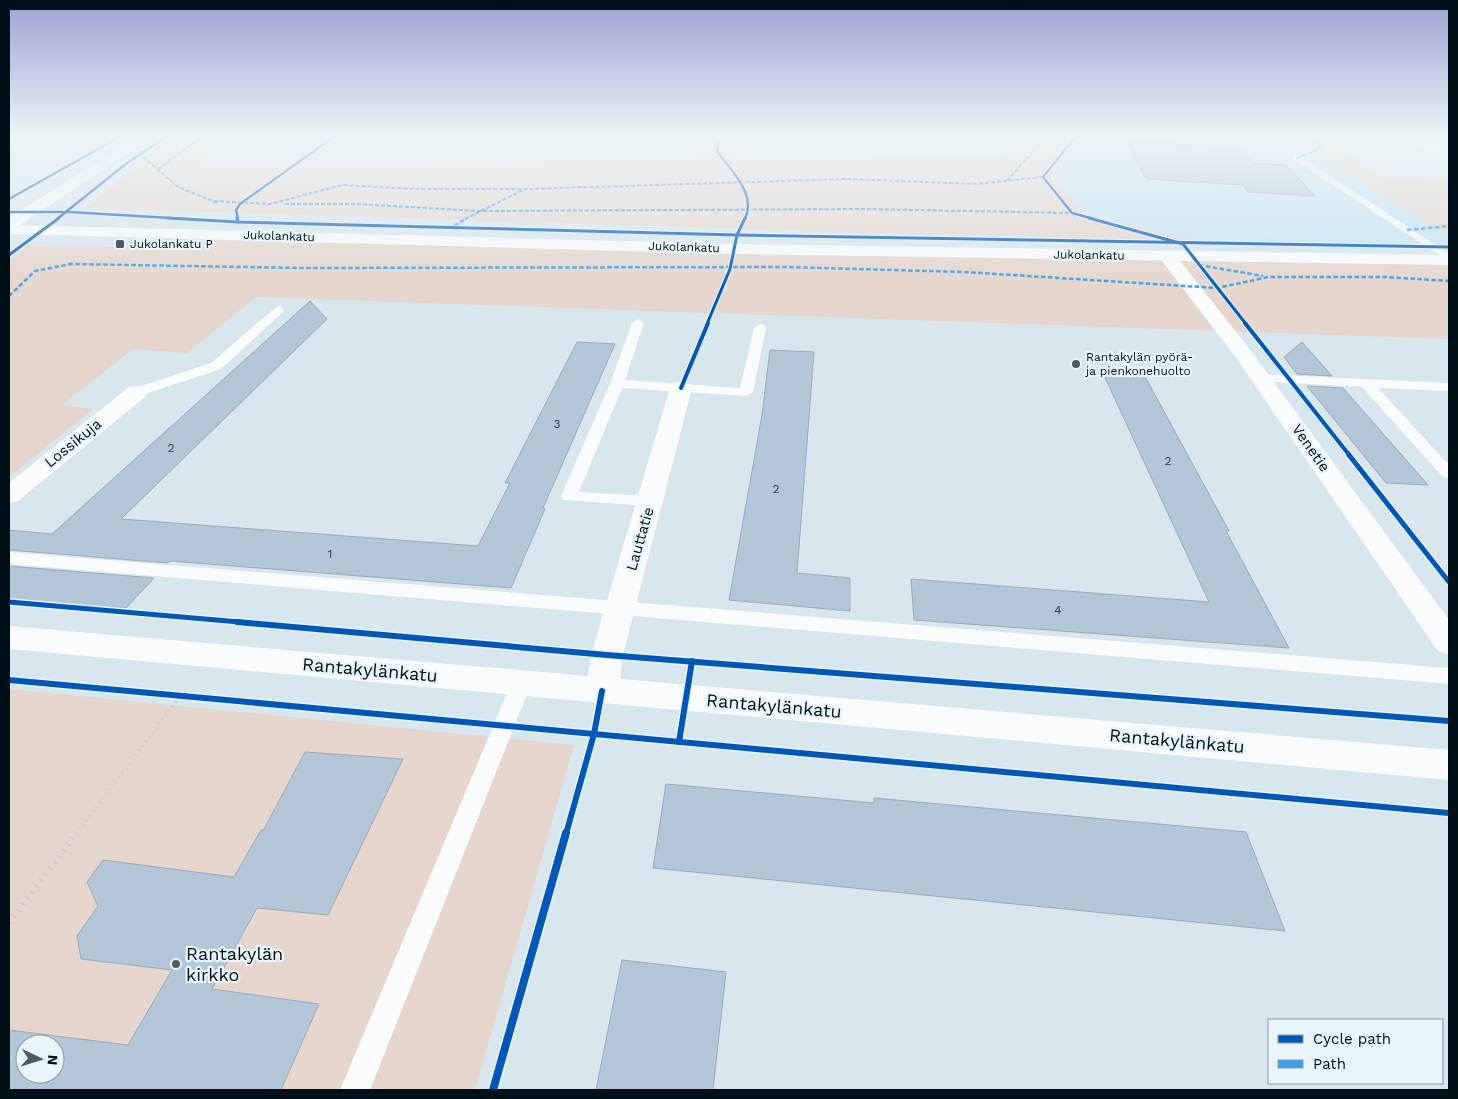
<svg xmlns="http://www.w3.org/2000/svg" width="1458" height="1099" viewBox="0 0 1458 1099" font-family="'Work Sans',sans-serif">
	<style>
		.built { fill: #c6e5f5 }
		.green { fill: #e6d6ce; fill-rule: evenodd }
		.building { fill: #b3c7d9; stroke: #9cabb6; fill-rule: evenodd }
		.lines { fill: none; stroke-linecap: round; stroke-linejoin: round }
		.path-far1 { stroke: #cacfd2; stroke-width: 4; stroke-dasharray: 1 4.5; stroke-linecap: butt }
		.path { stroke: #cacfd2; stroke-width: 5; stroke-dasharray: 2 5.5; stroke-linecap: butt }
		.service { fill: #f9fbfc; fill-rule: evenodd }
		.minor { fill: #f9fbfc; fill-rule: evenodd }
		.secondary { fill: #f9fbfc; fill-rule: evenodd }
		.quiet-far1 { stroke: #3ca1ea; stroke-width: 2; stroke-dasharray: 4 2; stroke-linecap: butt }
		.quiet { stroke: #3ca1ea; stroke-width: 2.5; stroke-dasharray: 4.5 2.5; stroke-linecap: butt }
		.cycleway-far5-casing { stroke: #e8f5fb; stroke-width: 4 }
		.cycleway-far4-casing { stroke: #e8f5fb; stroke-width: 5 }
		.cycleway-far3-casing { stroke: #e8f5fb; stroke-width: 6 }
		.cycleway-far2-casing { stroke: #e8f5fb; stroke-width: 8 }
		.cycleway-far1-casing { stroke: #e8f5fb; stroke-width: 9 }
		.cycleway-casing { stroke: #e8f5fb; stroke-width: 11 }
		.cycleway-far5 { stroke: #0057b8; stroke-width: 2.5 }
		.cycleway-far4 { stroke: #0057b8; stroke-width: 3 }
		.cycleway-far3 { stroke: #0057b8; stroke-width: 4 }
		.cycleway-far2 { stroke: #0057b8; stroke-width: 5 }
		.cycleway-far1 { stroke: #0057b8; stroke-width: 6 }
		.cycleway { stroke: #0057b8; stroke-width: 8 }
		.poi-dot { fill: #4c5b64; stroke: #e8f5fb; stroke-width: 2 }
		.labels { text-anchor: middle; stroke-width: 4.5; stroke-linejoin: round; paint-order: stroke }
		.far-street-label { font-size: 12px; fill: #001019; stroke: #e8f5fb }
		.far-poi-label { font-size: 12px; fill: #001019; stroke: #e8f5fb; text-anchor: start }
		.number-label { font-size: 12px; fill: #2d3e49 }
		.street-label { font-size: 15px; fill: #001019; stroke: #e8f5fb }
		.near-street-label { font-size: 18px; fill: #001019; stroke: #e8f5fb }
		.near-poi-label { font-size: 18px; fill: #001019; stroke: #e8f5fb; text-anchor: start }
	</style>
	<rect width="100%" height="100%" fill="#d8e6ee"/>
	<path class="built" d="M 1087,135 L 1285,135 L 1449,237 L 1449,244 L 1194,241 L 1082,213 L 1054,176 Z"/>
	<g class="green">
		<path d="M 180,135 L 238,135 L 199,164 L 698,160 L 702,135 L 734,135 L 738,160 L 1003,158 L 1024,135 L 1087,135 L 1054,176 L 1082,213 L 1194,241 L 811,231 L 87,208 L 151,152 Z"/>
		<path d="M 1285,135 L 1322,135 L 1384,177 L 1449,179 L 1449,237 Z"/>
		<path d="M 165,237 L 1202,261 L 1449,263 L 1449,339 L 256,297 L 187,353 L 133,349 L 62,405 L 93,409 L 9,477 L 9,261 L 27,246 L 124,247 Z"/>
		<path d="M 9,689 L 574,745 L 475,1090 L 9,1090 ZM 25,1044 L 55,1044 L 55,1074 L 25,1074 Z"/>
	</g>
	<g class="building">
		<path d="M 1127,141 L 1242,148 L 1254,163 L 1286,165 L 1315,196 L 1248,192 L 1243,185 L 1146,179 Z"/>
		<path d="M 310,301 L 327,319 L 121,519 L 478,546 L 510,483 L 505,483 L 577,342 L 615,344 L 543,508 L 545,509 L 511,588 L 170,561 L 168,563 L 9,550 L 9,530 L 52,534 Z"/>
		<path d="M 1302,342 L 1332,376 L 1297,374 L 1284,357 Z"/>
		<path d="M 770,350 L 814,352 L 797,573 L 850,578 L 850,611 L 729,600 L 762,415 Z"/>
		<path d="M 1101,369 L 1142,371 L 1229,531 L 1226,531 L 1289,648 L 914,620 L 911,579 L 1209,602 Z"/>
		<path d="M 1307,386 L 1343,388 L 1428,485 L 1386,483 Z"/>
		<path d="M 9,566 L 154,578 L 126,608 L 9,599 Z"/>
		<path d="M 305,752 L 403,759 L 328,915 L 257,908 L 212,989 L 319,1004 L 281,1090 L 9,1090 L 9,1030 L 128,1045 L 172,970 L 81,959 L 77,936 L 98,906 L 87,882 L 103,860 L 234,877 L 261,830 L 263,831 ZM 25,1044 L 55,1044 L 55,1074 L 25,1074 Z"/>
		<path d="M 666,784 L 874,803 L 874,798 L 1246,832 L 1285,931 L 653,868 Z"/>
		<path d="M 622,960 L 726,972 L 713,1090 L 596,1090 Z"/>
	</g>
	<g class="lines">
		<path class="path-far1" d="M 76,834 L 181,695"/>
		<path class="path" d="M 9,923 L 77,833"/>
		<g class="service">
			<path d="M 264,135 L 340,135 L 336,137 L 268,137 Z"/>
			<path d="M 1294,156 L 1300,156 L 1449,254 L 1449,261 L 1294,160 Z"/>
			<path d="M 279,306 L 283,308 L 283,312 L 221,369 L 142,395 L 132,395 L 130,392 L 132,389 L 211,363 L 275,308 Z"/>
			<path d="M 638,319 L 644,323 L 625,380 L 740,388 L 754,328 L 760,324 L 764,325 L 766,328 L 753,392 L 746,396 L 622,388 L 579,492 L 650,496 L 656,497 L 658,501 L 656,505 L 650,506 L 563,500 L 561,496 L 610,384 L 632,323 Z"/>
			<path d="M 1261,374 L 1449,383 L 1449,391 L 1378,388 L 1449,465 L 1449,479 L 1443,477 L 1362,387 L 1256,381 L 1254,378 L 1256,375 Z"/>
			<path d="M 9,552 L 1449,668 L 1449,684 L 9,564 Z"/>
			<path d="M 521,676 L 528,678 L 531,684 L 370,1090 L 340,1090 L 511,684 L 514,678 Z"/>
		</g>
		<g class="minor">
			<path d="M 1405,135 C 1422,135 1433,144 1449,147 L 1449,155 L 1428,151 Z"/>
			<path d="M 1168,252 L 1174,253 L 1251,351 L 1449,620 L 1449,655 L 1438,651 L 1237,359 L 1162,261 L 1160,257 L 1162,253 Z"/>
			<path d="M 681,382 L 689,383 L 692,388 L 623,655 L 620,679 L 1449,750 L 1449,780 L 9,649 L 9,626 L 588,676 L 591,655 L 670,388 L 673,383 Z"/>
			<path d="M 137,386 L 145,387 L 148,392 L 145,397 L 18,501 L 9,503 L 9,483 L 129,387 Z"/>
		</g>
		<path class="secondary" d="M 140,135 L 155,135 L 20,225 L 734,244 L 1449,255 L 1449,265 L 734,254 L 9,234 L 9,218 Z"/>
		<g class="quiet-far1">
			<path d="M 139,153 L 178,187 L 218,203"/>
			<path d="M 1297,158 L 1313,152 L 1322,145 L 1308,135"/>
			<path d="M 158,169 L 204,135"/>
			<path d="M 1007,181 L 1047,135"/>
			<path d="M 214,201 L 270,204 L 342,185 L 416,189 L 527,189 L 849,179 L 975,184 L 1043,177"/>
			<path d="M 285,204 L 358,204 L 478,211 L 863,209 L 1072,213"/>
			<path d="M 465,219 L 523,190"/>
		</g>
		<g class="quiet">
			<path d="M 454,226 L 467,218"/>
			<path d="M 1407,230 L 1449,226"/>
			<path d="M 1199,265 L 1263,276"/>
			<path d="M 9,296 L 35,271 L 71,264 L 304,268 L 786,267 L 965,272 L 1217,288 L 1268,277 L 1386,277 L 1449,281"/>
		</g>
		<g class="cycleway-far5-casing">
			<g id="cycleway-far5">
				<path d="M 719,135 L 717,151 C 731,171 757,194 745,219"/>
				<path d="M 1077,135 L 1043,177 L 1072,213 L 1094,219"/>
				<path d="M 9,199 L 123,135"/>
				<path d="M 9,212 L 69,212 L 188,219"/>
				<path d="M 57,219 L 127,163 L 169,135"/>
				<path d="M 238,219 L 236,210 L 240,204 L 335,136"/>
			</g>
		</g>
		<g class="cycleway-far4-casing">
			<g id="cycleway-far4">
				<path d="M 167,218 L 238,222 L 737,235 L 1449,247"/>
				<path d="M 237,218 L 238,222"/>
				<path d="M 1089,218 L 1183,244 L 1246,324"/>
				<path d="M 9,255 L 59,218"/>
				<path d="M 707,324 L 730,269 L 737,235 L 745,218"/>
			</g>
		</g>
		<g class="cycleway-far3-casing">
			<g id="cycleway-far3">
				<path d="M 1245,323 L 1350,456"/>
				<path d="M 681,388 L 708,323"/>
			</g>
		</g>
		<g class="cycleway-far2-casing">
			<g id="cycleway-far2">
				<path d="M 1349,455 L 1449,582"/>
				<path d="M 9,602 L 251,623"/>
			</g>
		</g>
		<g class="cycleway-far1-casing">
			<g id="cycleway-far1">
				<path d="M 237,622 L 607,655 L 1449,721"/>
				<path d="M 9,680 L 1449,813"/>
				<path d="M 679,742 L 692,661"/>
				<path d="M 566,834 L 594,734 L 602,691"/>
			</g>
		</g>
		<g class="cycleway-casing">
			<path id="cycleway" d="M 493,1090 L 566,833"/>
		</g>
		<use href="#cycleway-far5" class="cycleway-far5"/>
		<use href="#cycleway-far4" class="cycleway-far4"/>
		<use href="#cycleway-far3" class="cycleway-far3"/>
		<use href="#cycleway-far2" class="cycleway-far2"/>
		<use href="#cycleway-far1" class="cycleway-far1"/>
		<use href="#cycleway" class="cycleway"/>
	</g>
	<linearGradient id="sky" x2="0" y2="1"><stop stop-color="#9ea1d2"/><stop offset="0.47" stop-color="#edf4f7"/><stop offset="1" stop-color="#edf4f7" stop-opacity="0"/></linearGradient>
	<rect width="1458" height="289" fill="url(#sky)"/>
	<g class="poi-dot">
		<rect x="115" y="239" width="10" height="10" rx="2.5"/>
		<circle cx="1076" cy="364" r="5"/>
		<circle cx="176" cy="964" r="5"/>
	</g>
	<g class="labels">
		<g class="far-street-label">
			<text transform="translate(279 236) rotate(2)" y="4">Jukolankatu</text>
			<text transform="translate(684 247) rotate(2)" y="4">Jukolankatu</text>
			<text transform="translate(1089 255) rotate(1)" y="4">Jukolankatu</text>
		</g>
		<g class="far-poi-label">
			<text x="130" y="248">Jukolankatu P</text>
			<text x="1086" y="361">Rantakylän pyörä-<tspan x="1086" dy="14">ja pienkonehuolto</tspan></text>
		</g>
		<g class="number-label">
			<text x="557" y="428">3</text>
			<text x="171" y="452">2</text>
			<text x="1168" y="465">2</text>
			<text x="776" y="493">2</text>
			<text x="330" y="558">1</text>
			<text x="1058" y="614">4</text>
		</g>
		<g class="street-label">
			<text transform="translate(73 443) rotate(-39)" y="5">Lossikuja</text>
			<text transform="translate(1311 448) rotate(55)" y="5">Venetie</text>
			<text transform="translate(640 539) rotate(-74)" y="5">Lauttatie</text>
		</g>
		<g class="near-street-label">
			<text transform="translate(370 670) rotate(5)" y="6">Rantakylänkatu</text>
			<text transform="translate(774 706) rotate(5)" y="6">Rantakylänkatu</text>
			<text transform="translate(1177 741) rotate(5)" y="6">Rantakylänkatu</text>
		</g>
		<g class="near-poi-label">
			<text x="186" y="960">Rantakylän<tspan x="186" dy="21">kirkko</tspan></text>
		</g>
	</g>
	<rect width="1458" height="1099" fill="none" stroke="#001019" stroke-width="20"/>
	<rect x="1268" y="1019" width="175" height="65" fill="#e8f5fb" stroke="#8b99a1"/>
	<rect x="1278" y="1035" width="25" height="8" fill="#0057b8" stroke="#8b99a1"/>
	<text x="1313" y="1044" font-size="15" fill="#001019">Cycle path</text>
	<rect x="1278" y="1060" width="25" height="8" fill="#3ca1ea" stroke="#8b99a1"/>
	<text x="1313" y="1069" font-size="15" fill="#001019">Path</text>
	<g transform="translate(40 1059) rotate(94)"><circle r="24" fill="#e8f5fb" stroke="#8b99a1"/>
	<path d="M0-4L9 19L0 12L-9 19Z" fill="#4c5b64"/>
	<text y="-8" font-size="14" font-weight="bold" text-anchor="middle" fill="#001019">N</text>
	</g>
</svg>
